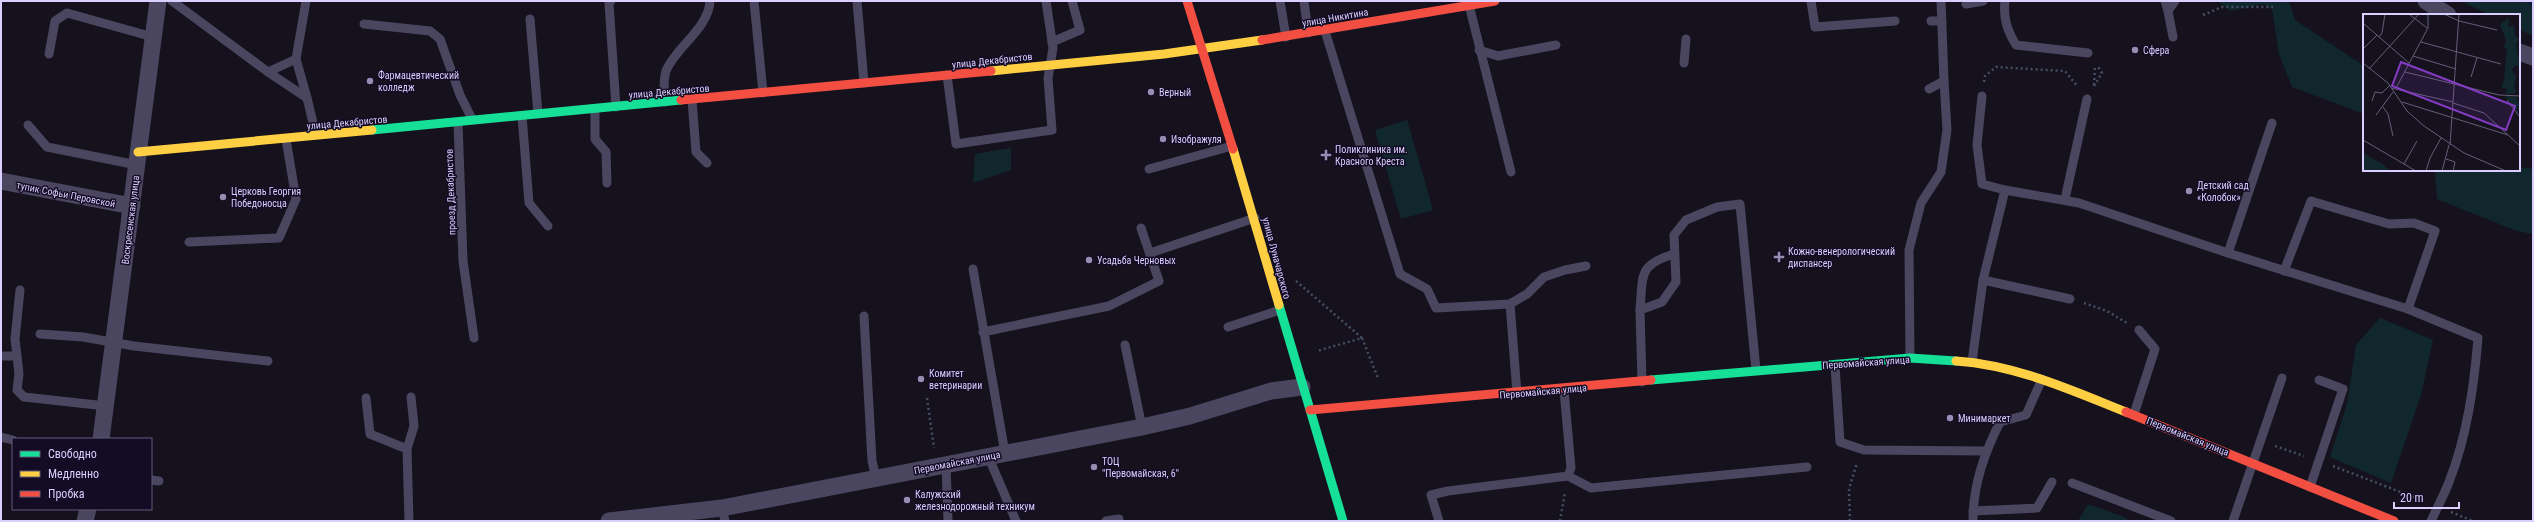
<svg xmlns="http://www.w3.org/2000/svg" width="2534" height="522" viewBox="0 0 2534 522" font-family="'Roboto Condensed',sans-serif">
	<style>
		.green { fill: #10282d }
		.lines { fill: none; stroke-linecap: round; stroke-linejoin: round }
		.stream { stroke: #061441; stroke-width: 6 }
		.path { stroke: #445062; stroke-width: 2.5; stroke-dasharray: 2 3; stroke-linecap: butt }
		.lane { stroke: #4a4660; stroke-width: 9 }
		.street { stroke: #4a4660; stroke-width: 17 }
		.fast { stroke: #16e098; stroke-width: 9 }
		.slow { stroke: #ffcf43; stroke-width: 9 }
		.jam { stroke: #f24e42; stroke-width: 9 }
		.poi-dot { fill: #968db0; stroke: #130c24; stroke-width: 1.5 }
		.labels { text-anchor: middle; stroke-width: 3; stroke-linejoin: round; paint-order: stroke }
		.street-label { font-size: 10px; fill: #dbcfff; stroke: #130c24 }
		.poi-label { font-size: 10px; fill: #dbcfff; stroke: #130c24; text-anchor: start }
		.inset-road { fill: none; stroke: #645e78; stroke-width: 1 }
		.view { fill: #853cc5; fill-opacity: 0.15; stroke: #853cc5; stroke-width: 2 }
		.inset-edge { fill: none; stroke: #dbcfff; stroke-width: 2 }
	</style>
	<rect width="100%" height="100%" fill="#15121e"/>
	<g class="green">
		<path d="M 2289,1 L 2295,20 L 2364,66 L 2364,114 L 2292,87 L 2279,54 L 2272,9 L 2263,4 L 2231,11 L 2219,2 Z"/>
		<path d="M 2461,1 L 2533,1 L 2533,36 L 2519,29 L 2519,15 L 2490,15 Z"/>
		<path d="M 1407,120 L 1433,210 L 1401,219 L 1375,130 Z"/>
		<path d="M 1011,148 L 1011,170 L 973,183 L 975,154 Z"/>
		<path d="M 2519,167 L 2533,169 L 2533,234 L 2517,231 L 2437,199 L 2435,170 L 2519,170 Z"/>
		<path d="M 2380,318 L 2433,340 L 2421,395 L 2391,483 L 2330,457 L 2347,404 L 2356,345 Z"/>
		<path d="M 2088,504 L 2127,518 L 2127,521 L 2078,521 Z"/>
	</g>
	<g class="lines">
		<path class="stream" d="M 2531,1 L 2533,2"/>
		<g class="path">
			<path d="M 2203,15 L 2222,7 L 2273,7"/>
			<path d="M 1984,82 L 1985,76 L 1996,67 L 2065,71 L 2078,87"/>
			<path d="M 2094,85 L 2095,66"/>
			<path d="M 2094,86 L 2102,73 L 2097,65"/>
			<path d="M 1296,281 L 1362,338 L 1317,351"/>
			<path d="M 2084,303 L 2107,311 L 2127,323"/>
			<path d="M 1362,338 L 1378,378"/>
			<path d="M 927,398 L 934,448"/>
			<path d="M 2275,446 L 2304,456"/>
			<path d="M 2333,466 L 2424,501"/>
			<path d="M 2451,512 L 2473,521"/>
			<path d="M 1560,521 L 1565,492"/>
			<path d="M 1850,521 L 1849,489 L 1857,463"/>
		</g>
		<g class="lane">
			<path d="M 172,1 L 268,72 L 296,59 L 306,1"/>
			<path d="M 611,1 L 609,3 L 616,107"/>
			<path d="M 754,1 L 763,93"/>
			<path d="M 857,1 L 864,83"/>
			<path d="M 1280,1 L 1286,37"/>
			<path d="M 1304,1 L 1308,33"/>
			<path d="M 1811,1 L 1815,27 L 1895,21"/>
			<path d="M 2005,1 C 2003,18 2007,30 2016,45 L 2088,53"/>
			<path d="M 2165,1 L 2168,11"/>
			<path d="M 1966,4 L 1983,1"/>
			<path d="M 1469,5 L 1511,172"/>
			<path d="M 530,19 L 538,114"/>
			<path d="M 1931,21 L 1942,21"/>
			<path d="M 364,24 L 430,31 L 440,39 L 460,95 L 472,119"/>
			<path d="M 1325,31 L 1400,274 L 1427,289 L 1436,308 L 1510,304 L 1517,393"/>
			<path d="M 2173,37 L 2168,11 L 2175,1"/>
			<path d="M 1052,42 L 1080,30 L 1072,1"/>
			<path d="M 1479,50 L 1498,56 L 1556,45"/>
			<path d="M 49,54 L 55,21 L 67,13 L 153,37"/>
			<path d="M 296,59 L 307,98"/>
			<path d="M 1684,63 L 1686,39"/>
			<path d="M 268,72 L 307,98 L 316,135"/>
			<path d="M 947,75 L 956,144 L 1052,130 L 1048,78 L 1053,48 L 1046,1"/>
			<path d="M 1929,89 L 1944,81 L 1941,1"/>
			<path d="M 1982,96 L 1977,145 L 1982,184 L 2005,190"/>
			<path d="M 692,100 L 696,152 L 707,163"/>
			<path d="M 665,102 C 664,92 663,81 666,71 C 675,48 709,28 710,1"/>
			<path d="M 595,109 L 595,139 L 606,152 L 607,183"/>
			<path d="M 522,116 L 529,203 L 548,226"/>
			<path d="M 458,122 L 463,261 L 474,338"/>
			<path d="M 28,125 L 47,147 L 137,165"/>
			<path d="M 1149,169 L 1232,146"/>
			<path d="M 2065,199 L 2087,99"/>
			<path d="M 189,242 L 279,238 L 296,199 L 286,139"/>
			<path d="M 1150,253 L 1255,218"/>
			<path d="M 2228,253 L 2272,123"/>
			<path d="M 973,269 L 1005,453"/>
			<path d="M 1983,280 L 2070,299"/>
			<path d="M 20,290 L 15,339 L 19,374 L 17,390 L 24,397 L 106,406"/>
			<path d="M 1510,304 L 1527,294 L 1544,277 L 1565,270 L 1586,266"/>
			<path d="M 2408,309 L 2478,338 C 2474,387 2467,436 2449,482 C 2444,495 2437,508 2431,521"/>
			<path d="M 1640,310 C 1643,275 1638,265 1674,254"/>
			<path d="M 864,316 L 872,461 L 876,478"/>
			<path d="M 1228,327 L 1280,310"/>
			<path d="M 983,332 L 1109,306 L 1159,281 L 1141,228"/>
			<path d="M 40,334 L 83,337 L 134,346 L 268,361"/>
			<path d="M 1125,345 L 1142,427"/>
			<path d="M 1,356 L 17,356"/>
			<path d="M 1910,358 L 1909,250 L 1921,203 L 1941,172 L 1947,130 L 1944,81"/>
			<path d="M 1972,362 L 1983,280 L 2005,190 L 2079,203 L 2228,253 L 2408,309 L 2435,231 L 2414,223 L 2389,224 L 2311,201 L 2284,271"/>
			<path d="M 1835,365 L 1840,442 L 1864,450 L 1985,451"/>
			<path d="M 1642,382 L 1640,310 L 1662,302 L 1676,282 L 1674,235 L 1686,220 L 1717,207 L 1740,204 L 1756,370"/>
			<path d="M 366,398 L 370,434 L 407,449 L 409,521"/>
			<path d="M 2134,414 L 2155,349 L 2139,330"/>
			<path d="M 1,437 L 13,440"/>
			<path d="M 407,449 L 414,426 L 411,397"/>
			<path d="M 988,456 L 1016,521"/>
			<path d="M 946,464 L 948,521"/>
			<path d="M 1568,476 L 1591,488 L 1807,467"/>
			<path d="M 151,480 L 159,481"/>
			<path d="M 2072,483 L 2171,521"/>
			<path d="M 2310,487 L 2343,389 L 2319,380"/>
			<path d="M 722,508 L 725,521"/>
			<path d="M 1973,511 L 2037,508 L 2052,482"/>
			<path d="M 1106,521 L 1119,519"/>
			<path d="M 1439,521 L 1431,495 L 1448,491 L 1568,476 L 1571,468 L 1564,390"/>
			<path d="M 1973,521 C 1973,485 1984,454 2000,422 L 2026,415 L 2042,379"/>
			<path d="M 2233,521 L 2282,378"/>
		</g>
		<g class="street">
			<path d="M 2426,1 L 2448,15"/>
			<path d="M 2519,52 L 2533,57"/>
			<path d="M 1,181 L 132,206"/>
			<path d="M 101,439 L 158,1"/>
			<path d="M 85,521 L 88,509"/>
			<path d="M 609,521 L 722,508 L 1142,427 L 1190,416 L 1271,391 L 1302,387"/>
		</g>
		<g class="fast">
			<path d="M 372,130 L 681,100"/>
			<path d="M 1279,305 L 1343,521"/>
			<path d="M 1651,380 L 1910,358 L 1956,361"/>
		</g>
		<g class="slow">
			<path d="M 991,71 L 1164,54 L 1262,40"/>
			<path d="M 1233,149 L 1279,305"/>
			<path d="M 138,152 L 372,130"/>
			<path d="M 1956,361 C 2016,365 2071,390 2126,412"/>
		</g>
		<g class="jam">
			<path d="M 1187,1 L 1233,149"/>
			<path d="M 1262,40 L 1495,1"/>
			<path d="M 681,100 L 991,71"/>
			<path d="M 1310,410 L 1651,380"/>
			<path d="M 2126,412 L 2394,521"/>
		</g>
	</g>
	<g class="poi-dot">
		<circle cx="2135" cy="50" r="4"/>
		<circle cx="370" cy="81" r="4"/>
		<circle cx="1151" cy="92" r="4"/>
		<circle cx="1163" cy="139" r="4"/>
		<path d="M1324 149h4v4h4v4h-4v4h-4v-4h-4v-4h4z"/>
		<circle cx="2189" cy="191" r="4"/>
		<circle cx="223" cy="197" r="4"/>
		<path d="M1777 251h4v4h4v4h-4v4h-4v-4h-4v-4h4z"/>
		<circle cx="1089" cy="260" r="4"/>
		<circle cx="921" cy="379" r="4"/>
		<circle cx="1950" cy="418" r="4"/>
		<circle cx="1094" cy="467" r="4"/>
		<circle cx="907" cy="500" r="4"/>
	</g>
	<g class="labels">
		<g class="street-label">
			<text transform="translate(1335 17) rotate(-10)" y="4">улица Никитина</text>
			<text transform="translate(992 60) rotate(-6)" y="4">улица Декабристов</text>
			<text transform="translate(669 91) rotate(-5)" y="4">улица Декабристов</text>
			<text transform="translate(347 122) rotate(-5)" y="4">улица Декабристов</text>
			<text transform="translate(450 192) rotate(-92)" y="4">проезд Декабристов</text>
			<text transform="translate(66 194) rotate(11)" y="4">тупик Софьи Перовской</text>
			<text transform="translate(130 220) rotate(-83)" y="4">Воскресенская улица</text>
			<text transform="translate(1277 258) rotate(75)" y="4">улица Луначарского</text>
			<text transform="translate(1866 362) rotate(-4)" y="4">Первомайская улица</text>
			<text transform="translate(1543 391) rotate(-5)" y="4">Первомайская улица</text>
			<text transform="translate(2188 436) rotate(22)" y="4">Первомайская улица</text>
			<text transform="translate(957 462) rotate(-11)" y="4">Первомайская улица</text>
		</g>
		<g class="poi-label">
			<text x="2143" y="54">Сфера</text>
			<text x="378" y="79">Фармацевтический<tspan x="378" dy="12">колледж</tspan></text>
			<text x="1159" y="96">Верный</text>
			<text x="1171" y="143">Изображуля</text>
			<text x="1335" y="153">Поликлиника им.<tspan x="1335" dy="12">Красного Креста</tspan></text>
			<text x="2197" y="189">Детский сад<tspan x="2197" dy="12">«Колобок»</tspan></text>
			<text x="231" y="195">Церковь Георгия<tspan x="231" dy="12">Победоносца</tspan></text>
			<text x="1788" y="255">Кожно-венерологический<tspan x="1788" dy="12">диспансер</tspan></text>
			<text x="1097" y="264">Усадьба Черновых</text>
			<text x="929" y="377">Комитет<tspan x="929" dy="12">ветеринарии</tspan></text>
			<text x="1958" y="422">Минимаркет</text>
			<text x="1102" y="465">ТОЦ<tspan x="1102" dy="12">"Первомайская, 6"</tspan></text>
			<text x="915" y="498">Калужский<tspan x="915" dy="12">железнодорожный техникум</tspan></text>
		</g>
	</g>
	<g transform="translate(2363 14)">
		<rect width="157" height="157" fill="#15121e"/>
		<path d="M 146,4 L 145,13 L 151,11 L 152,22 L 156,25 L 153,30 L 157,52 L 152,51 L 149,56 L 153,62 L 151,73 L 153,78 L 149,80 L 142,80 L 144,75 L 138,73 L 141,67 L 144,35 L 141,34 L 143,26 L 137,10 ZM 142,82 L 153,83 L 157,91 L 154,93 L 155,98 ZM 0,139 L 19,150 L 27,157 L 0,156 Z" fill="#10282d"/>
		<path class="inset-road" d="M 46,0 L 64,14M 81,0 L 96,7M 96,7 L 134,16M 0,9 L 46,49M 16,23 L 19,19 L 22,0M 58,28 L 138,50M 0,35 L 14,21M 50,42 L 93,55M 0,49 L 25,69 L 44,97 L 61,112 L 101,139 L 143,157M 6,55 L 56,0M 42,58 L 136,81 L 157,82M 108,63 L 114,44M 28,74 L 90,88M 33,74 L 65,14 L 65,0M 144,86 L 157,103M 9,87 L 12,78 L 19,79 L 27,71M 39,88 L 145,121M 90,89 L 121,99 L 157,132M 20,93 L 25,100 L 30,122M 13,101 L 30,78M 0,126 L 53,157M 87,131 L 96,0M 83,145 L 92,148 L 90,157M 41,150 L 54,127M 63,157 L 67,144 L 78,124M 79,157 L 86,131"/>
		<path class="view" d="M 38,48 L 152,92 L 143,116 L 29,72 Z"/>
		<rect width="157" height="157" class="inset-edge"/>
	</g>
	<rect width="2534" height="522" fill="none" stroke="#dbcfff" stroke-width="4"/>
	<rect x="12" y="438" width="140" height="72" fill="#130c24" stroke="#635a7c"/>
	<rect x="20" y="451" width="20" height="6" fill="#16e098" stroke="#635a7c"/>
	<text x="48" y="458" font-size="12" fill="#dbcfff">Свободно</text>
	<rect x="20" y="471" width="20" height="6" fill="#ffcf43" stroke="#635a7c"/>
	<text x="48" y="478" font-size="12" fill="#dbcfff">Медленно</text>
	<rect x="20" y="491" width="20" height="6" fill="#f24e42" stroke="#635a7c"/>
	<text x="48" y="498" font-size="12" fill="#dbcfff">Пробка</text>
	<path d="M2394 502v6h65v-6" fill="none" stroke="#dbcfff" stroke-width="2"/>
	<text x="2400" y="502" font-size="12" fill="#dbcfff" stroke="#130c24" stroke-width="3" paint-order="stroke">20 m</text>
</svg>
